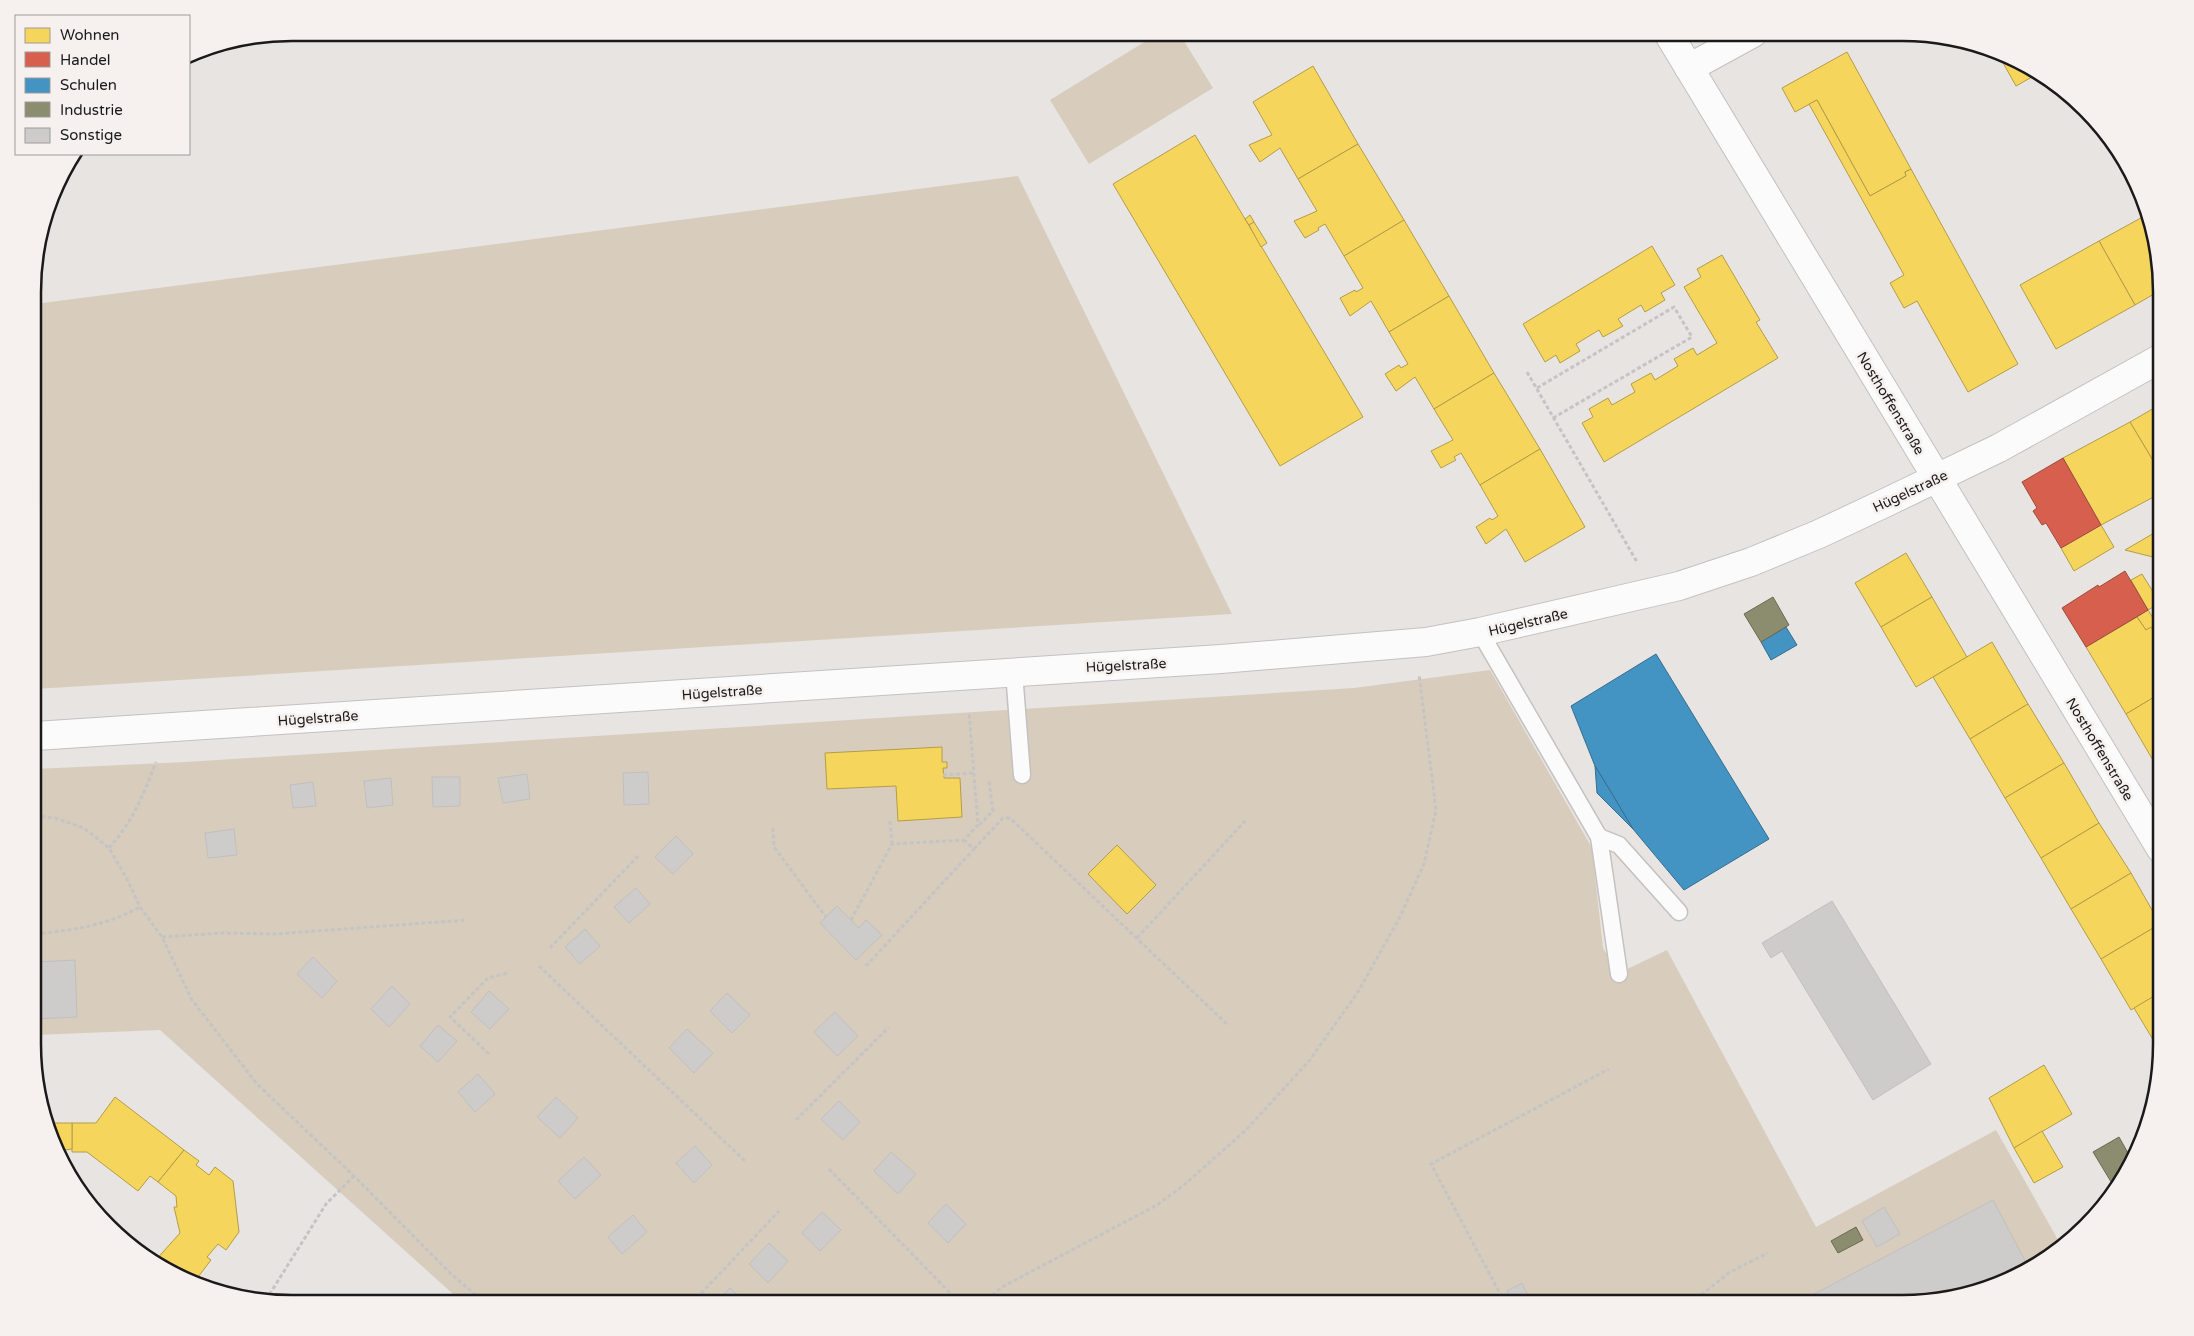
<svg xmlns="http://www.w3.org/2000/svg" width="2194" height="1336" viewBox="0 0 2194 1336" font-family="'Varela Round',sans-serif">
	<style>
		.green { fill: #d8cdbc }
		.homes { fill: #f6d55c; stroke: #b49d48 }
		.shops { fill: #d6604d; stroke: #9e4b3d }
		.schools { fill: #4393c3; stroke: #376e90 }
		.industry { fill: #8c8c6e; stroke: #6a6a54 }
		.building { fill: #cecccb; stroke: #c1bfbe }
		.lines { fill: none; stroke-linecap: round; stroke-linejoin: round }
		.service-casing { stroke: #c4c1c0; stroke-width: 19 }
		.minor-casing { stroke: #c4c1c0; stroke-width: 30 }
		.tertiary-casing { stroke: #c4c1c0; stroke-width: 30 }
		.path { stroke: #c5c4c4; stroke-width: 3; stroke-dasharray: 4 2.5; stroke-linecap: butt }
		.service { stroke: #fbfbfb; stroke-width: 16 }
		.minor { stroke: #fbfbfb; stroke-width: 28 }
		.tertiary { stroke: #fbfbfb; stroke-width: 28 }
		.labels { text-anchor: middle; stroke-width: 5; stroke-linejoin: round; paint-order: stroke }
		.street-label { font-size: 14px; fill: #1b1919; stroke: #f6f1ee }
		.rim { fill: none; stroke: #1b1919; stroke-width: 2.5 }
	</style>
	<rect width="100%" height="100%" fill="#e7e4e2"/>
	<g class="green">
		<path d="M 1159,33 L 1179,33 L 1213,88 L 1089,164 L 1050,100 Z"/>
		<path d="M 1018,176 L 1232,614 L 35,689 L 35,304 Z"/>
		<path d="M 1490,670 L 1592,848 L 1603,948 L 1619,973 L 1667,950 L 1816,1227 L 1996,1130 L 2062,1247 L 2032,1269 L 1969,1295 L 1919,1303 L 463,1303 L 160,1030 L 35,1035 L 35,769 L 186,762 L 1354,688 Z"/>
	</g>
	<g class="homes">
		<path d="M 1847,52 L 1911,169 L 1905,172 L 1906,176 L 1870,196 L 1817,100 L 1795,112 L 1782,88 Z"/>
		<path d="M 1998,54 L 2039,73 L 2016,86 Z"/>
		<path d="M 1313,66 L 1358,144 L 1298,179 L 1280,148 L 1260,162 L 1249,145 L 1272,135 L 1253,102 Z"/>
		<path d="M 1817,100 L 1870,196 L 1906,176 L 1905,172 L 1911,169 L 2018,364 L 1968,392 L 1917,301 L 1904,308 L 1890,283 L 1904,275 L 1809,104 Z"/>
		<path d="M 1195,135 L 1363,417 L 1280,466 L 1113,184 Z"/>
		<path d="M 1358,144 L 1404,220 L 1344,256 L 1325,224 L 1318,228 L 1319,230 L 1305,238 L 1294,221 L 1317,211 L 1298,179 Z"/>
		<path d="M 2148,214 L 2153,225 L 2161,275 L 2161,290 L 2135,305 L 2099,241 Z"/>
		<path d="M 1250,215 L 1254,222 L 1249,225 L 1245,219 Z"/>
		<path d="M 1404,220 L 1449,296 L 1389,332 L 1371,301 L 1350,316 L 1340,298 L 1355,290 L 1356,292 L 1363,288 L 1344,256 Z"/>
		<path d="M 1254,222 L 1267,243 L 1261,247 L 1249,225 Z"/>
		<path d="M 2099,241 L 2135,305 L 2056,349 L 2020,285 Z"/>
		<path d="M 1652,246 L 1675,285 L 1661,293 L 1665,300 L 1645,312 L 1641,305 L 1618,319 L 1623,326 L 1603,337 L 1599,330 L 1576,344 L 1580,351 L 1560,363 L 1556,355 L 1545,362 L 1523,324 Z"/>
		<path d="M 1722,255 L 1760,320 L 1756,322 L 1778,358 L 1604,462 L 1582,423 L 1593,417 L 1589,409 L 1608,398 L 1612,405 L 1635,392 L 1631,384 L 1651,373 L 1655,380 L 1678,366 L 1674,359 L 1693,348 L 1697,355 L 1717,343 L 1684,287 L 1701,277 L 1697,269 Z"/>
		<path d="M 1449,296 L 1494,373 L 1434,409 L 1415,377 L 1396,391 L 1385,374 L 1399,365 L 1401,368 L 1408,364 L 1389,332 Z"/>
		<path d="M 1494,373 L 1540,449 L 1480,485 L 1461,453 L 1454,457 L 1456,460 L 1441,468 L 1431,451 L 1453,440 L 1434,409 Z"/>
		<path d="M 2161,404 L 2161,474 L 2130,422 Z"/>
		<path d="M 2130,422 L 2161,474 L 2161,493 L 2101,525 L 2063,458 Z"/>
		<path d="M 1540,449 L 1585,527 L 1525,562 L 1506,529 L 1486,544 L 1476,527 L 1490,518 L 1492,520 L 1498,516 L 1480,485 Z"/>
		<path d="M 2101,525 L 2114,547 L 2074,571 L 2061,548 Z"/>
		<path d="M 2161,529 L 2161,559 L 2125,550 Z"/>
		<path d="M 1906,553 L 1932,597 L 1881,627 L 1855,583 Z"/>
		<path d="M 2142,574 L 2160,603 L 2148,610 L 2131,580 Z"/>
		<path d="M 1932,597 L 1967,657 L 1916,687 L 1881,627 Z"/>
		<path d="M 2148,610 L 2158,626 L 2146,630 L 2137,617 Z"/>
		<path d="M 2137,617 L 2146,630 L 2151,627 L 2161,643 L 2161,649 L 2156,653 L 2161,660 L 2161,693 L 2126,714 L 2086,647 Z"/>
		<path d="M 1992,642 L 2028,704 L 1970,739 L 1933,677 Z"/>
		<path d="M 2161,693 L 2161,774 L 2126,714 Z"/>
		<path d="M 2028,704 L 2064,763 L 2005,798 L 1970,739 Z"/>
		<path d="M 942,747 L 942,762 L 947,762 L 947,768 L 943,768 L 944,778 L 960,778 L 962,817 L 898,821 L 896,786 L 827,789 L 825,753 Z"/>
		<path d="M 2064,763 L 2099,823 L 2041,858 L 2005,798 Z"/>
		<path d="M 2099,823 L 2131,873 L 2071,909 L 2041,858 Z"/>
		<path d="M 1117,845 L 1156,885 L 1127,914 L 1088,874 Z"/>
		<path d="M 2131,873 L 2160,924 L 2101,959 L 2071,909 Z"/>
		<path d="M 2160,924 L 2161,992 L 2131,1010 L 2101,959 Z"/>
		<path d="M 2161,992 L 2161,1053 L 2134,1008 Z"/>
		<path d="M 2044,1065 L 2072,1114 L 2014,1148 L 1989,1098 Z"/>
		<path d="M 115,1097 L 184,1150 L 158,1182 L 150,1176 L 138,1191 L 87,1152 L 72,1152 L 72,1123 L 96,1123 Z"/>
		<path d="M 43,1115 L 50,1123 L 72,1123 L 72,1149 L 58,1151 L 46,1128 Z"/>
		<path d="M 2042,1131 L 2063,1167 L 2034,1183 L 2014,1148 Z"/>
		<path d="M 184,1150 L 199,1161 L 196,1165 L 209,1175 L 215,1167 L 233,1181 L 239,1232 L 226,1250 L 218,1244 L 207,1257 L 211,1260 L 195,1281 L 180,1270 L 178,1273 L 154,1262 L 180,1233 L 174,1207 L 177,1207 L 176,1196 L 158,1182 Z"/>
	</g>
	<g class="shops">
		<path d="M 2063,458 L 2101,525 L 2061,548 L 2046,523 L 2042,525 L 2033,511 L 2037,508 L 2022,482 Z"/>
		<path d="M 2125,571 L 2148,610 L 2086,647 L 2062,608 L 2098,585 L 2099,587 Z"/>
	</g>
	<g class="schools">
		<path d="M 1786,627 L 1797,645 L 1771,660 L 1761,642 Z"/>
		<path d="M 1656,654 L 1769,839 L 1684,890 L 1633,829 L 1595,766 L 1571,706 Z"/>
		<path d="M 1595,766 L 1611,792 L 1633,829 L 1597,793 Z"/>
	</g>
	<g class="industry">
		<path d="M 1773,597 L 1789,625 L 1761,642 L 1744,614 Z"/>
		<path d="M 2119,1137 L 2132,1160 L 2116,1190 L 2093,1152 Z"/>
		<path d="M 1856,1227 L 1863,1240 L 1838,1253 L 1831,1241 Z"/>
	</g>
	<g class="building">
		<path d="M 648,772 L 649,804 L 624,805 L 623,773 Z"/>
		<path d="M 527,774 L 530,799 L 503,803 L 498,778 Z"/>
		<path d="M 432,777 L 460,777 L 460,806 L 433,807 Z"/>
		<path d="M 391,778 L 393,805 L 367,808 L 364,781 Z"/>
		<path d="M 313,782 L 316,806 L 293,808 L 290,785 Z"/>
		<path d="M 234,829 L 237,855 L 208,858 L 205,833 Z"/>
		<path d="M 676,836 L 693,854 L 673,874 L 655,857 Z"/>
		<path d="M 636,888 L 650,904 L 629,923 L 614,907 Z"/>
		<path d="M 1832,901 L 1931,1064 L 1873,1100 L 1782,951 L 1771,958 L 1762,943 Z"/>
		<path d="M 837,906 L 859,928 L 866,920 L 882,935 L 856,960 L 820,923 Z"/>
		<path d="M 585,929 L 600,946 L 580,964 L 565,947 Z"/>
		<path d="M 313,957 L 337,981 L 322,998 L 297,974 Z"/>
		<path d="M 75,960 L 77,1017 L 35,1019 L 35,962 Z"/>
		<path d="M 392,986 L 410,1004 L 389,1027 L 371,1009 Z"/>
		<path d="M 489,991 L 509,1009 L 490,1029 L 471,1012 Z"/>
		<path d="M 727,993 L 750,1015 L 732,1033 L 710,1011 Z"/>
		<path d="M 835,1012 L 858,1036 L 837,1056 L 814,1032 Z"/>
		<path d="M 438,1025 L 457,1041 L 438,1062 L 420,1046 Z"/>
		<path d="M 687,1029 L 713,1053 L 694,1073 L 669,1048 Z"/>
		<path d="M 478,1074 L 495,1094 L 475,1112 L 458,1092 Z"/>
		<path d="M 556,1097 L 578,1118 L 560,1138 L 537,1117 Z"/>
		<path d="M 839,1101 L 860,1122 L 843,1140 L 821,1119 Z"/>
		<path d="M 695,1146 L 712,1165 L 694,1183 L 676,1163 Z"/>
		<path d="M 891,1152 L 916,1174 L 898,1194 L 874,1171 Z"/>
		<path d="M 584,1157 L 601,1175 L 575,1199 L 558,1181 Z"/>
		<path d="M 1993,1200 L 2030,1270 L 1969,1295 L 1919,1303 L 1797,1303 Z"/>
		<path d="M 946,1204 L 966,1224 L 948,1243 L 928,1223 Z"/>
		<path d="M 1884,1207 L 1900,1234 L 1877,1247 L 1862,1221 Z"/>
		<path d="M 822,1212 L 841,1230 L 820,1251 L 802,1233 Z"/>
		<path d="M 633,1215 L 647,1232 L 622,1254 L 608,1237 Z"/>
		<path d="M 769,1243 L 788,1261 L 768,1283 L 749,1264 Z"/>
		<path d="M 1522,1283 L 1531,1303 L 1513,1303 L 1507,1291 Z"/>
		<path d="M 730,1288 L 746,1303 L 715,1303 Z"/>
	</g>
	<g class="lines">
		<g class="service-casing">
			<g id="service">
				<path d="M 1480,632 L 1599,837 L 1619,974"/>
				<path d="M 1014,672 L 1022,775"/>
				<path d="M 1599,837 L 1619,845 L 1679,912"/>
			</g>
		</g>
		<g class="minor-casing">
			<g id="minor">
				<path d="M 1668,33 L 2161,849"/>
				<path d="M 1689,68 L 1753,33"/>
			</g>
		</g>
		<g class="tertiary-casing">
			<path id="tertiary" d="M 35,736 L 1221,659 L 1426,642 L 1480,632 L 1679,586 L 1751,562 L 1819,534 L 1887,502 L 1999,448 L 2161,358"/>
		</g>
		<g class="path">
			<path d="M 1527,372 L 1637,562"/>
			<path d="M 1537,388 L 1674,307 L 1692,337 L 1553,418"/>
			<path d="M 943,775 L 974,773"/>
			<path d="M 35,816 L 55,818 L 84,828 L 109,848 L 127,879 L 140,907 L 162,937 L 192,1000 L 257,1084 L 354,1176 L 450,1273 L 485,1303"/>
			<path d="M 890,821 L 892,844"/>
			<path d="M 979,825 L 993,811 L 989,781"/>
			<path d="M 773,828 L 774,847 L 826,917"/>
			<path d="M 109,848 C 133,821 143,796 156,762"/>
			<path d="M 974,849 L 1003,818 L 1010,818 L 1229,1026"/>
			<path d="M 851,920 L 892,844 L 964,840 L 978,825 L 969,712"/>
			<path d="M 35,934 C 74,930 105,926 140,907"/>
			<path d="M 162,937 L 223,933 L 275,934 L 467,920"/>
			<path d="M 1137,938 L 1246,820"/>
			<path d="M 550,948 L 639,855"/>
			<path d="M 539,966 L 745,1161"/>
			<path d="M 866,966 L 974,849 L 964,840"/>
			<path d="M 489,1054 L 450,1017 L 488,978 L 508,973"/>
			<path d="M 796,1120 L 889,1027"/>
			<path d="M 829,1169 L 960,1303"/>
			<path d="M 94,1201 L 95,1207"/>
			<path d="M 993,1295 L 995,1303"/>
			<path d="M 266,1300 L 326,1204 L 354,1176"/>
			<path d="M 692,1303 L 779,1211"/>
			<path d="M 982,1303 L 1002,1287 L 1157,1205 L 1184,1185 L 1246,1130 L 1309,1061 L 1358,992 L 1400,917 L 1424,864 L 1436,810 L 1419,674"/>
			<path d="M 1505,1303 L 1431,1164 L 1609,1069"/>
			<path d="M 1691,1303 L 1730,1272 L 1768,1253"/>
		</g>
		<use href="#service" class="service"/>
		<use href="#minor" class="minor"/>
		<use href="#tertiary" class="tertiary"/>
	</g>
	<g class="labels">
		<g class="street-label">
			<text transform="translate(1891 403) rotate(59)" y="5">Nosthoffenstraße</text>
			<text transform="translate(1910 491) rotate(-25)" y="5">Hügelstraße</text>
			<text transform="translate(1528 622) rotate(-13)" y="5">Hügelstraße</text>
			<text transform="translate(1126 665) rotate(-3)" y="5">Hügelstraße</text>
			<text transform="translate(722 692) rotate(-4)" y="5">Hügelstraße</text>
			<text transform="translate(318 718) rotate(-4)" y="5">Hügelstraße</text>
			<text transform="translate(2100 749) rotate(59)" y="5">Nosthoffenstraße</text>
		</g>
	</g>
	<path d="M0 0H2194V1336H0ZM292 41H1902A251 251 0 0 1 2153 292V1044A251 251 0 0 1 1902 1295H292A251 251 0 0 1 41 1044V292A251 251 0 0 1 292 41Z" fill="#f6f1ee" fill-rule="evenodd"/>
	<path class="rim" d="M292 41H1902A251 251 0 0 1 2153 292V1044A251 251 0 0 1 1902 1295H292A251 251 0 0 1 41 1044V292A251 251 0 0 1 292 41Z"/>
	<rect x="15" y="15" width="175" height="140" fill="#f6f1ee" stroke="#9e9b99"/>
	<rect x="25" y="28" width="25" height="15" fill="#f6d55c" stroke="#9e9b99"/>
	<text x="60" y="40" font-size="15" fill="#1b1919">Wohnen</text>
	<rect x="25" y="52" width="25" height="15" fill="#d6604d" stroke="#9e9b99"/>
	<text x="60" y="65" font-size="15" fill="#1b1919">Handel</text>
	<rect x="25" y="78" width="25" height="15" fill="#4393c3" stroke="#9e9b99"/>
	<text x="60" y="90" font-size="15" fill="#1b1919">Schulen</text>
	<rect x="25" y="102" width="25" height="15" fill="#8c8c6e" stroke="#9e9b99"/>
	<text x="60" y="115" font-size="15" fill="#1b1919">Industrie</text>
	<rect x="25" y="128" width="25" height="15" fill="#cecccb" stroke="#9e9b99"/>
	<text x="60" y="140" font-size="15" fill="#1b1919">Sonstige</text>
</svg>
